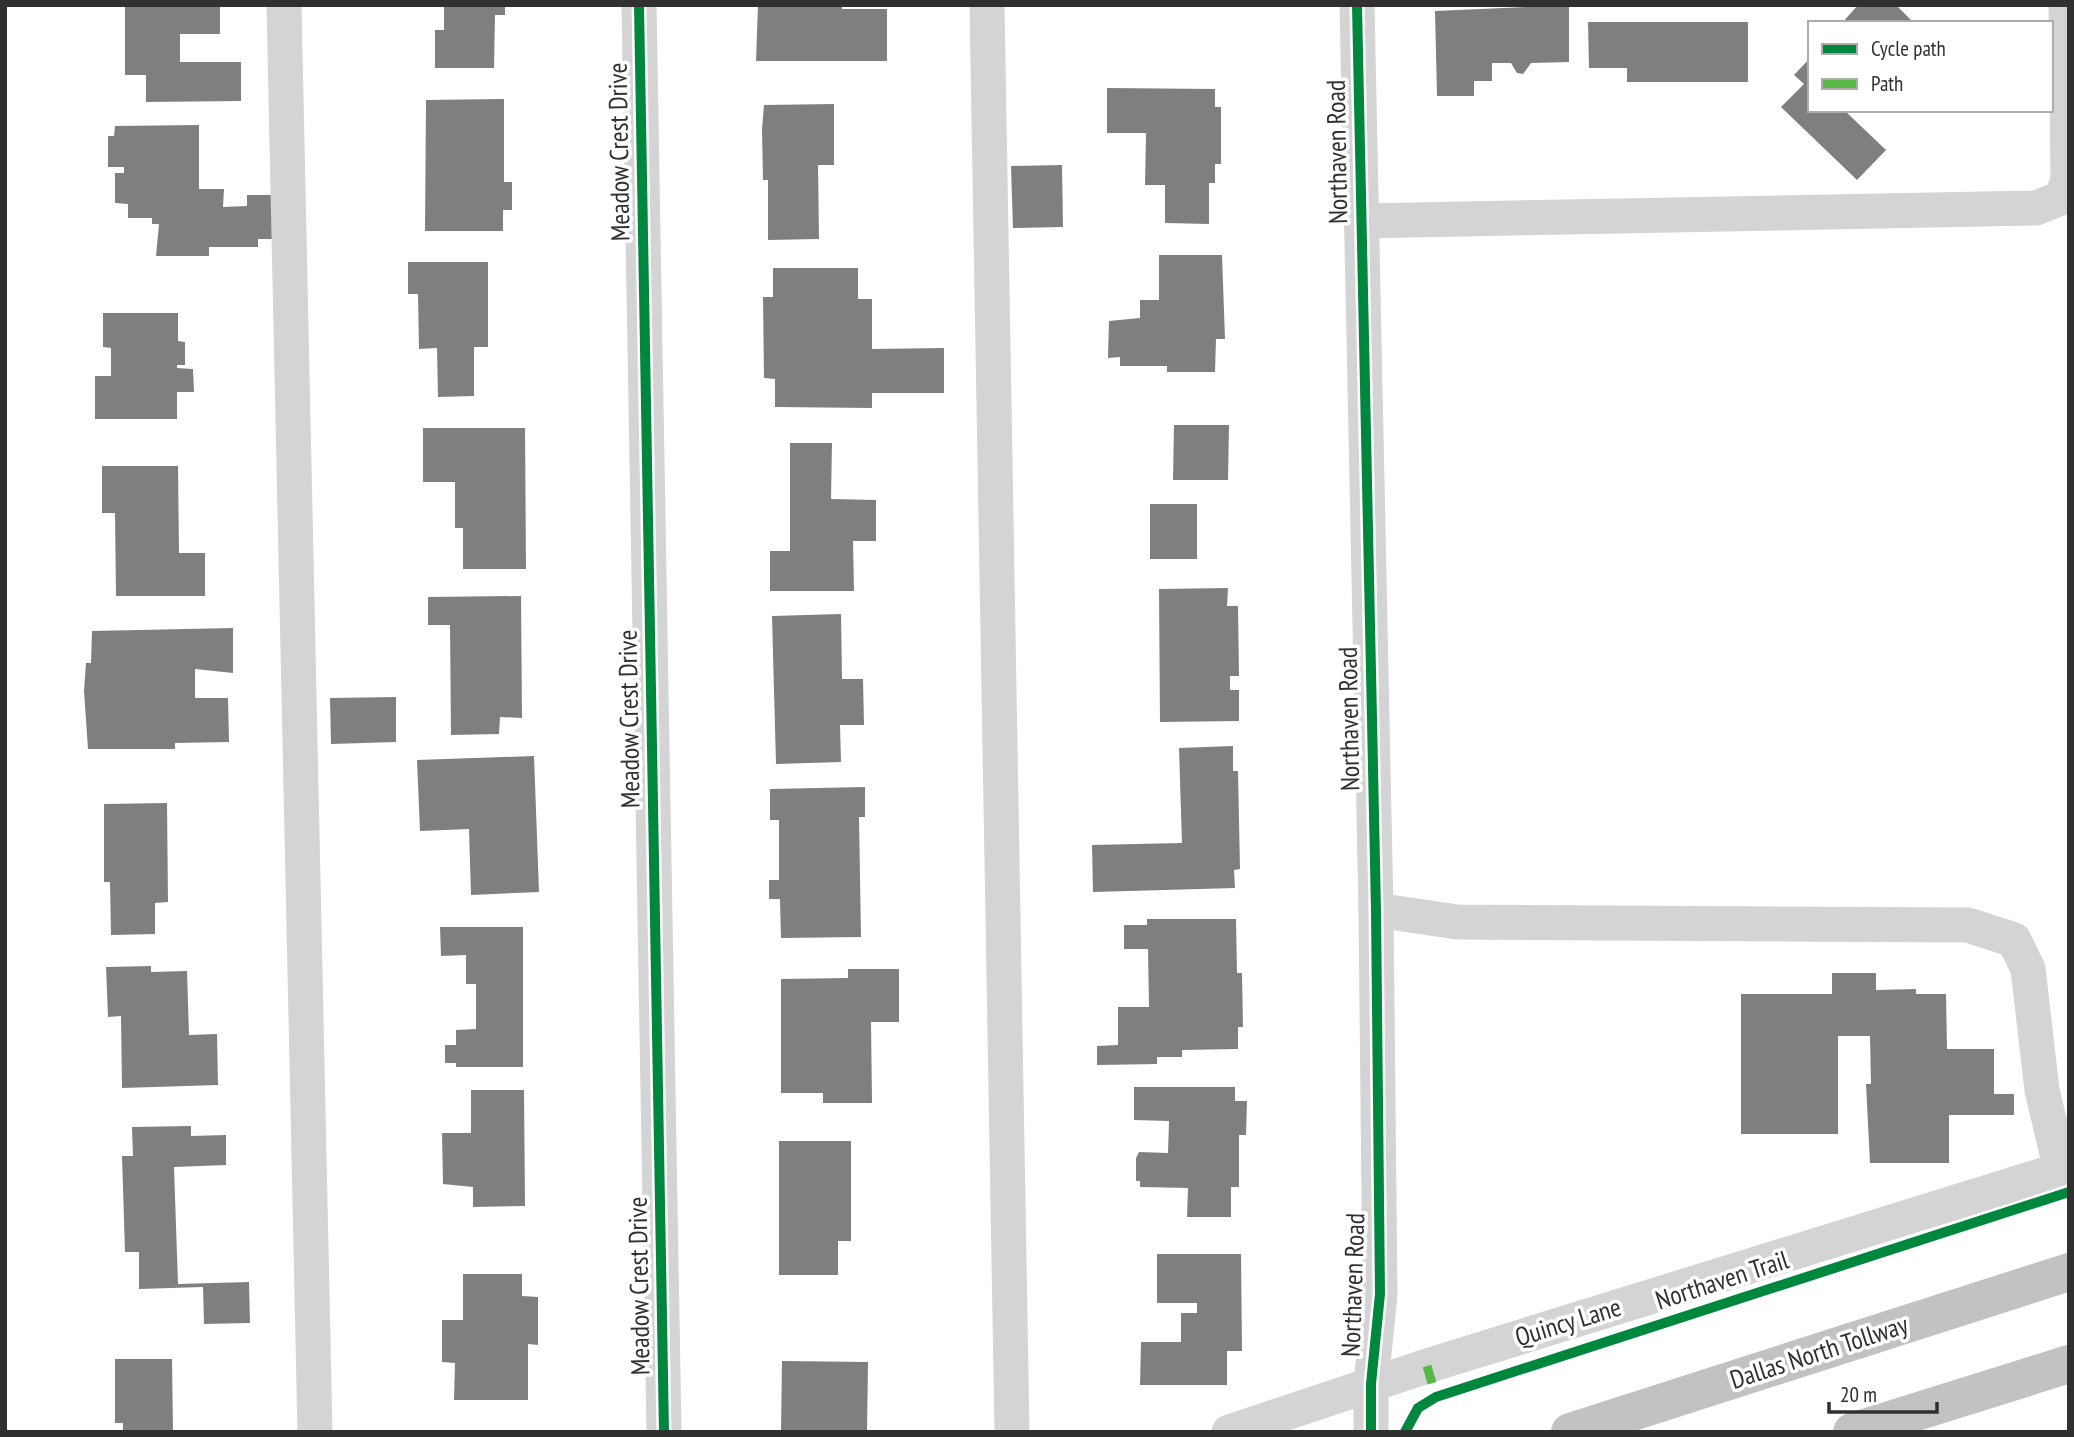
<svg xmlns="http://www.w3.org/2000/svg" width="2074" height="1437" viewBox="0 0 2074 1437" font-family="'PT Sans Narrow',sans-serif">
	<style>
		.building { fill: #7f7f7f }
		.lines { fill: none; stroke-linecap: round; stroke-linejoin: round }
		.minor { stroke: #d4d4d4; stroke-width: 35 }
		.highway { stroke: #c2c2c2; stroke-width: 38 }
		.quiet { stroke: #58b947; stroke-width: 9; stroke-dasharray: 18 9; stroke-linecap: butt }
		.cycleway-casing { stroke: #fff; stroke-width: 15 }
		.cycleway { stroke: #00873e; stroke-width: 10 }
		.labels { text-anchor: middle; stroke-width: 7; stroke-linejoin: round; paint-order: stroke }
		.street-label { font-size: 26px; fill: #303030; stroke: #fff }
	</style>
	<rect width="100%" height="100%" fill="#fff"/>
	<g class="building">
		<path d="M 125,5 L 220,5 L 220,34 L 180,34 L 180,62 L 241,62 L 241,101 L 146,102 L 146,75 L 125,75 Z"/>
		<path d="M 444,5 L 505,5 L 505,15 L 495,15 L 494,68 L 435,68 L 435,30 L 444,30 Z"/>
		<path d="M 758,5 L 842,5 L 842,9 L 887,9 L 887,61 L 756,61 Z"/>
		<path d="M 1569,5 L 1569,62 L 1531,63 L 1523,74 L 1517,73 L 1511,63 L 1492,63 L 1492,81 L 1474,81 L 1474,96 L 1437,96 L 1435,11 Z"/>
		<path d="M 1858,5 L 1896,5 L 1914,23 L 1842,23 Z"/>
		<path d="M 1588,22 L 1748,22 L 1748,82 L 1627,82 L 1627,68 L 1589,68 Z"/>
		<path d="M 1810,58 L 1810,110 L 1844,110 L 1886,150 L 1857,180 L 1781,107 L 1804,84 L 1794,75 Z"/>
		<path d="M 1107,88 L 1215,89 L 1215,107 L 1221,107 L 1221,164 L 1215,164 L 1215,183 L 1209,183 L 1209,224 L 1165,223 L 1165,185 L 1145,185 L 1146,133 L 1107,133 Z"/>
		<path d="M 504,99 L 504,182 L 512,182 L 512,210 L 503,210 L 503,231 L 425,231 L 426,100 Z"/>
		<path d="M 834,104 L 834,165 L 818,165 L 819,239 L 768,240 L 768,180 L 763,180 L 762,129 L 764,105 Z"/>
		<path d="M 199,125 L 199,189 L 224,189 L 223,207 L 247,206 L 247,195 L 275,195 L 275,239 L 258,239 L 258,247 L 209,247 L 209,256 L 156,256 L 159,224 L 152,224 L 152,218 L 128,218 L 128,204 L 115,203 L 115,173 L 124,173 L 124,167 L 108,167 L 108,136 L 114,136 L 115,126 Z"/>
		<path d="M 1062,165 L 1063,227 L 1013,228 L 1011,166 Z"/>
		<path d="M 1159,255 L 1222,255 L 1225,339 L 1216,339 L 1215,372 L 1167,372 L 1167,366 L 1120,366 L 1120,357 L 1108,358 L 1109,321 L 1140,318 L 1140,300 L 1159,300 Z"/>
		<path d="M 408,262 L 488,262 L 488,347 L 474,347 L 474,396 L 438,397 L 437,348 L 419,349 L 418,294 L 408,294 Z"/>
		<path d="M 773,268 L 858,268 L 858,299 L 872,299 L 872,349 L 944,348 L 944,393 L 872,393 L 872,408 L 775,407 L 775,379 L 764,378 L 763,297 L 773,297 Z"/>
		<path d="M 103,313 L 178,313 L 178,341 L 185,342 L 185,365 L 177,365 L 177,368 L 193,369 L 194,392 L 177,392 L 177,419 L 95,419 L 95,376 L 111,376 L 111,348 L 103,347 Z"/>
		<path d="M 1174,425 L 1229,425 L 1228,480 L 1173,480 Z"/>
		<path d="M 423,428 L 525,428 L 526,569 L 463,569 L 463,528 L 455,528 L 455,482 L 423,482 Z"/>
		<path d="M 790,443 L 832,443 L 831,499 L 876,500 L 876,541 L 853,541 L 854,591 L 770,591 L 770,551 L 790,551 Z"/>
		<path d="M 102,466 L 178,466 L 179,553 L 205,553 L 205,596 L 116,596 L 115,513 L 102,513 Z"/>
		<rect x="1150" y="504" width="47" height="55"/>
		<path d="M 1228,588 L 1227,606 L 1238,606 L 1239,676 L 1230,676 L 1230,690 L 1239,690 L 1239,721 L 1160,722 L 1159,589 Z"/>
		<path d="M 521,596 L 522,718 L 500,717 L 499,734 L 451,735 L 450,625 L 428,625 L 428,597 Z"/>
		<path d="M 841,614 L 842,679 L 863,679 L 864,725 L 840,725 L 841,762 L 776,764 L 772,616 Z"/>
		<path d="M 233,628 L 233,673 L 195,669 L 195,698 L 228,698 L 229,742 L 175,743 L 175,749 L 88,749 L 84,691 L 86,663 L 91,663 L 92,631 Z"/>
		<path d="M 396,697 L 396,742 L 331,744 L 330,698 Z"/>
		<path d="M 1233,746 L 1233,771 L 1238,771 L 1240,869 L 1234,870 L 1235,888 L 1093,892 L 1092,845 L 1182,843 L 1179,748 Z"/>
		<path d="M 534,756 L 539,892 L 471,895 L 469,829 L 420,831 L 417,760 Z"/>
		<path d="M 865,787 L 865,817 L 859,817 L 861,937 L 781,938 L 780,899 L 769,899 L 769,880 L 779,880 L 779,820 L 770,820 L 770,789 Z"/>
		<path d="M 167,803 L 168,902 L 155,903 L 155,934 L 111,935 L 110,882 L 104,882 L 104,804 Z"/>
		<path d="M 1147,919 L 1236,919 L 1237,973 L 1242,973 L 1243,1027 L 1238,1027 L 1238,1049 L 1182,1050 L 1182,1057 L 1157,1057 L 1157,1064 L 1097,1065 L 1097,1046 L 1118,1045 L 1118,1007 L 1149,1007 L 1148,949 L 1124,949 L 1124,925 L 1147,925 Z"/>
		<path d="M 440,927 L 523,927 L 523,1067 L 456,1067 L 456,1063 L 445,1063 L 445,1045 L 456,1045 L 456,1030 L 476,1029 L 476,984 L 466,984 L 466,955 L 441,956 Z"/>
		<path d="M 151,966 L 151,972 L 187,971 L 189,1035 L 217,1034 L 218,1085 L 122,1088 L 121,1016 L 108,1017 L 106,967 Z"/>
		<path d="M 848,969 L 899,969 L 899,1022 L 871,1022 L 872,1103 L 823,1103 L 823,1093 L 781,1093 L 781,979 L 848,978 Z"/>
		<path d="M 1832,973 L 1876,973 L 1876,990 L 1916,989 L 1916,994 L 1946,994 L 1947,1049 L 1994,1049 L 1994,1094 L 2014,1094 L 2014,1115 L 1949,1115 L 1949,1163 L 1870,1163 L 1866,1084 L 1871,1084 L 1870,1036 L 1838,1036 L 1838,1134 L 1741,1134 L 1741,994 L 1832,994 Z"/>
		<path d="M 1134,1087 L 1235,1087 L 1235,1101 L 1247,1101 L 1246,1135 L 1239,1135 L 1239,1187 L 1231,1187 L 1231,1217 L 1187,1217 L 1188,1188 L 1140,1187 L 1140,1181 L 1136,1181 L 1136,1158 L 1139,1152 L 1168,1153 L 1169,1121 L 1134,1120 Z"/>
		<path d="M 471,1090 L 524,1090 L 525,1206 L 473,1207 L 473,1187 L 443,1184 L 442,1133 L 471,1133 Z"/>
		<path d="M 191,1126 L 191,1136 L 226,1135 L 226,1165 L 174,1167 L 178,1284 L 249,1282 L 250,1323 L 204,1324 L 203,1287 L 139,1289 L 139,1252 L 125,1252 L 122,1156 L 133,1156 L 132,1127 Z"/>
		<path d="M 779,1141 L 851,1141 L 851,1241 L 838,1241 L 838,1275 L 779,1275 Z"/>
		<path d="M 1157,1254 L 1241,1254 L 1242,1351 L 1227,1351 L 1227,1385 L 1140,1385 L 1141,1342 L 1181,1342 L 1181,1313 L 1197,1313 L 1197,1303 L 1157,1303 Z"/>
		<path d="M 463,1274 L 522,1274 L 522,1296 L 538,1297 L 538,1345 L 528,1344 L 528,1400 L 454,1400 L 455,1363 L 442,1362 L 442,1320 L 463,1320 Z"/>
		<path d="M 115,1359 L 172,1359 L 173,1432 L 123,1432 L 123,1423 L 115,1423 Z"/>
		<path d="M 782,1361 L 868,1362 L 867,1432 L 781,1432 Z"/>
	</g>
	<g class="lines">
		<g class="minor">
			<path d="M 284,5 L 315,1432"/>
			<path d="M 639,5 L 664,1432"/>
			<path d="M 987,5 L 1012,1432"/>
			<path d="M 1357,5 L 1376,910 L 1380,1294 L 1371,1384 L 1371,1432"/>
			<path d="M 1361,221 L 2036,208 L 2061,198 L 2068,180 L 2066,5"/>
			<path d="M 1376,910 L 1457,922 L 1968,925 L 2014,940 L 2028,969 L 2042,1090 L 2061,1170"/>
			<path d="M 1229,1432 L 1427,1366 L 2069,1167"/>
		</g>
		<g class="highway">
			<path d="M 1570,1432 L 2069,1272"/>
			<path d="M 1852,1432 L 2069,1364"/>
		</g>
		<path class="quiet" d="M 1427,1366 L 1436,1397"/>
		<g class="cycleway-casing">
			<g id="cycleway">
				<path d="M 639,5 L 664,1432"/>
				<path d="M 1357,5 L 1376,910 L 1380,1294 L 1371,1384 L 1371,1432"/>
				<path d="M 1405,1432 L 1418,1408 L 1436,1397 L 2069,1192"/>
			</g>
		</g>
		<use href="#cycleway" class="cycleway"/>
	</g>
	<g class="labels">
		<g class="street-label">
			<text transform="translate(619 152) rotate(-91)" y="9">Meadow Crest Drive</text>
			<text transform="translate(1337 152) rotate(-91)" y="9">Northaven Road</text>
			<text transform="translate(629 719) rotate(-91)" y="9">Meadow Crest Drive</text>
			<text transform="translate(1349 719) rotate(-91)" y="9">Northaven Road</text>
			<text transform="translate(1722 1280) rotate(-18)" y="9">Northaven Trail</text>
			<text transform="translate(1353 1285) rotate(-88)" y="9">Northaven Road</text>
			<text transform="translate(639 1286) rotate(-91)" y="9">Meadow Crest Drive</text>
			<text transform="translate(1568 1322) rotate(-17)" y="9">Quincy Lane</text>
			<text transform="translate(1819 1352) rotate(-18)" y="9">Dallas North Tollway</text>
		</g>
	</g>
	<rect width="2074" height="1437" fill="none" stroke="#303030" stroke-width="14"/>
	<rect x="1808" y="21" width="245" height="91" fill="#ffffff" stroke="#acacac" stroke-width="2"/>
	<rect x="1822" y="44" width="35" height="10" fill="#00873e" stroke="#acacac" stroke-width="2"/>
	<text x="1871" y="56" font-size="21" fill="#303030">Cycle path</text>
	<rect x="1822" y="79" width="35" height="10" fill="#58b947" stroke="#acacac" stroke-width="2"/>
	<text x="1871" y="91" font-size="21" fill="#303030">Path</text>
	<path d="M1829 1402v10h108v-10" fill="none" stroke="#303030" stroke-width="3.5"/>
	<text x="1840" y="1402" font-size="21" fill="#303030" stroke="#ffffff" stroke-width="5" paint-order="stroke">20 m</text>
</svg>
